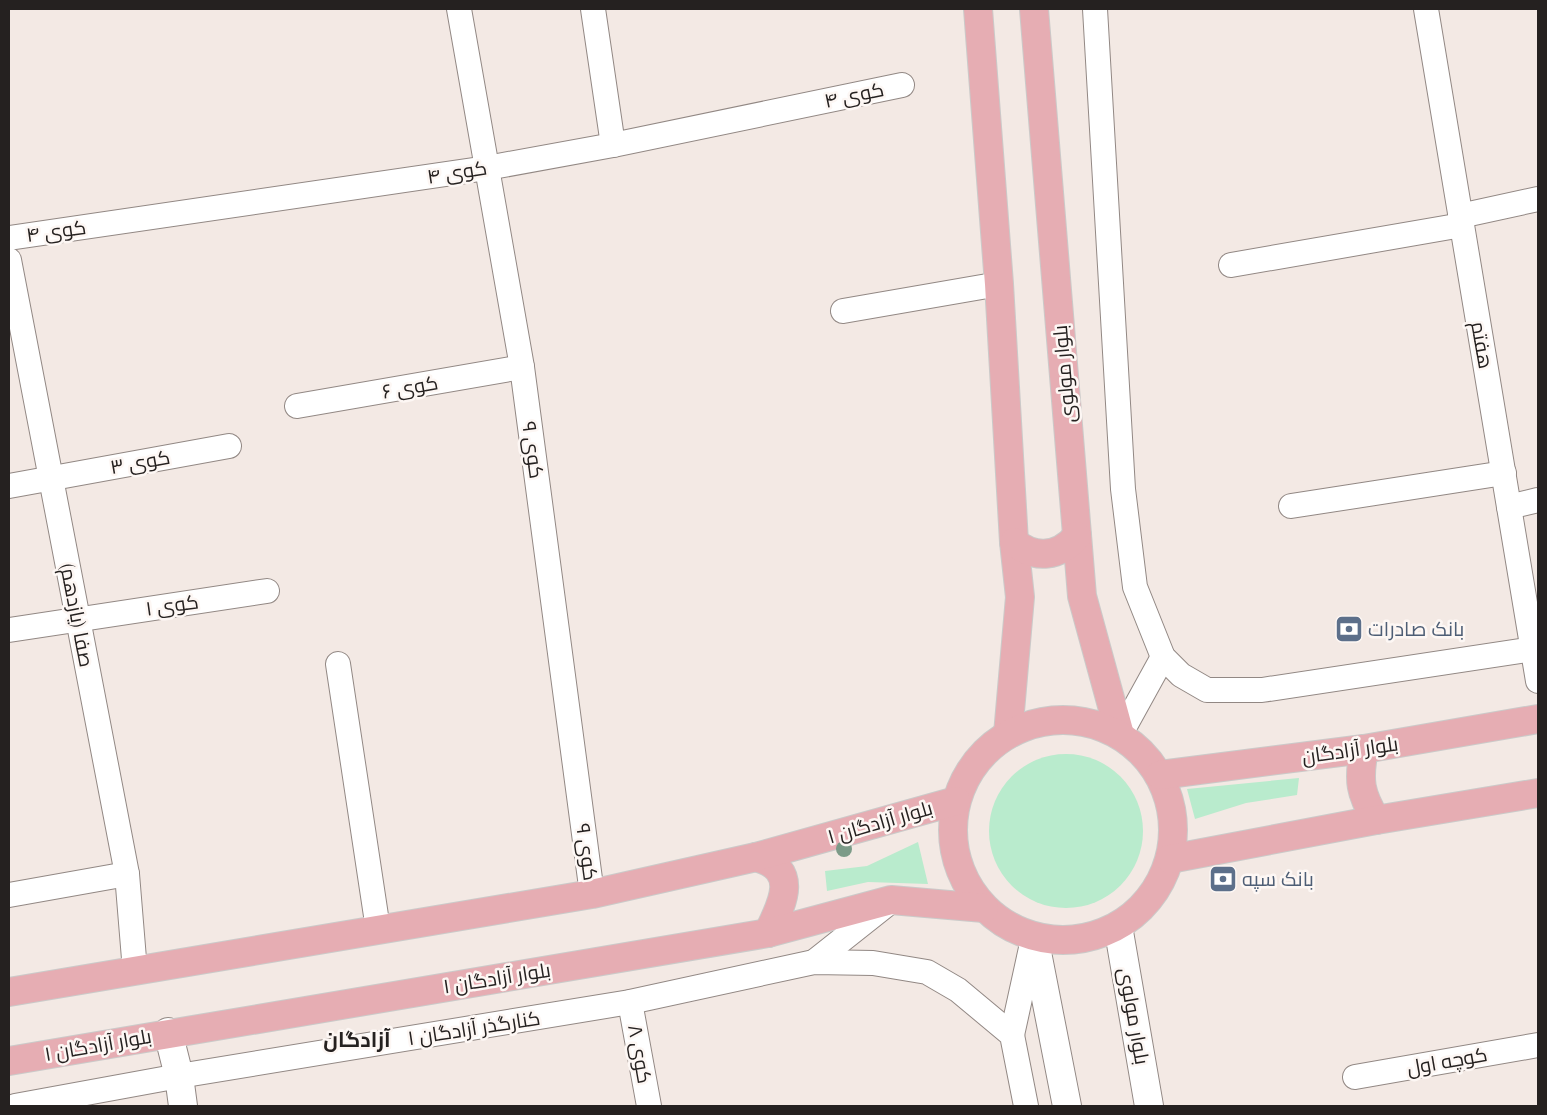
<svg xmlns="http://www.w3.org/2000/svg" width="1547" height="1115" viewBox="0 0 1547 1115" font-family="Spectral,Cairo,serif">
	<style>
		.green { fill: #b9ebcd }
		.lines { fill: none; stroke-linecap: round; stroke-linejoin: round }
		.street-casing { stroke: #928884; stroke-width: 26 }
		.secondary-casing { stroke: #928884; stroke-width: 30 }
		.primary-casing { stroke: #cbcac9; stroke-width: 30 }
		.street { stroke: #fff; stroke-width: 24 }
		.secondary { stroke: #fff; stroke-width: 28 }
		.primary { stroke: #e6adb3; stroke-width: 28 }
		.tree { fill: #7c9b88 }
		.labels { text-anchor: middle; stroke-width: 5; stroke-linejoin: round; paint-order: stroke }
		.street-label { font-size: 20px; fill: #252120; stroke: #fdf7f4 }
		.service-label { font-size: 20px; fill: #4e5e75; stroke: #fdf7f4; text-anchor: start }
		.neighbourhood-label { font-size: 21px; font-weight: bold; fill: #252120; stroke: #fdf7f4 }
	</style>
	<rect width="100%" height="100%" fill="#f3e9e4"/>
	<g class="green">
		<circle cx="1066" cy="831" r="77"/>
		<path d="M 1299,778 L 1297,795 L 1246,803 L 1195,819 L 1187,789 Z"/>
		<path d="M 918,842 L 928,884 L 868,882 L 827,891 L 825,871 L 867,866 Z"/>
	</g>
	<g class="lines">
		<g class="street-casing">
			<g id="street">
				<path d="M 459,9 L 522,367 L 592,894"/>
				<path d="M 593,9 L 613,145"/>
				<path d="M 1095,9 L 1123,489 L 1135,587 L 1163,657 L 1181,675 L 1207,690 L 1262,690 L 1533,649"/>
				<path d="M 1426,9 L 1538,681"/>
				<path d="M 1460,216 L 1538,199"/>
				<path d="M 9,238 L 487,168 L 613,145 L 902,85"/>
				<path d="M 9,260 L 127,874 L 135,971"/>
				<path d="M 1231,265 L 1462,225"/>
				<path d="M 843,311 L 999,284"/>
				<path d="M 297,406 L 522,367"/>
				<path d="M 9,486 L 229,446"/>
				<path d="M 1291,506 L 1504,473"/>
				<path d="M 1509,507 L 1538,500"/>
				<path d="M 9,630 L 267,591"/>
				<path d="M 338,664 L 378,929"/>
				<path d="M 1120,735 L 1163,657"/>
				<path d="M 9,895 L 127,874"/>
				<path d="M 814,962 L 891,901"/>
				<path d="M 630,1002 L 649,1106"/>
				<path d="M 1012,1035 L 1033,939"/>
				<path d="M 1355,1077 L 1538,1045"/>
				<path d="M 15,1106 L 179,1076 L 630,1002 L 814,962 L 873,963 L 927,972 L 958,990 L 1012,1035 L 1026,1106"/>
			</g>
		</g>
		<g class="secondary-casing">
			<g id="secondary">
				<path d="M 1118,926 L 1149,1106"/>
				<path d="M 1034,937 L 1067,1106"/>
				<path d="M 168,1032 L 179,1076 L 183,1106"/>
			</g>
		</g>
		<g class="primary-casing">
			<g id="primary">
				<path d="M 978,9 L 999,284 L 1014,542 L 1020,597 L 1008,734"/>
				<path d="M 1034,9 L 1082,596 L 1120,735"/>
				<path d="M 1014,542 C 1036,560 1059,557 1077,536"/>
				<circle cx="1063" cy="830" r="110"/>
				<path d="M 1364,749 C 1358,781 1360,793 1376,820"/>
				<path d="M 1160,775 L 1364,749 L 1538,719"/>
				<path d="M 756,857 C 801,870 782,904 768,933"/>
				<path d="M 1170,859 L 1376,820 L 1538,793"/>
				<path d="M 9,992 L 592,894 L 756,857 L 956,801"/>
				<path d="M 9,1061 L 768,933 L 891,900 L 984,908"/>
			</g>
		</g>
		<use href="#street" class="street"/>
		<use href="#secondary" class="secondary"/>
		<use href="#primary" class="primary"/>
	</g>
	<circle class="tree" cx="844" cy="849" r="8"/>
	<defs>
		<g id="bank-square" transform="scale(1.4375)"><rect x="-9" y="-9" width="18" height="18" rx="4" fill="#5c6f8a" stroke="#fdf7f4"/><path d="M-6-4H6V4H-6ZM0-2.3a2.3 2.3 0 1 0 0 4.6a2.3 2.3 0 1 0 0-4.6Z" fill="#fff"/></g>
	</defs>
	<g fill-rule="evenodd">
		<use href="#bank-square" x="1349" y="629"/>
		<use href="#bank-square" x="1223" y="879"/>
	</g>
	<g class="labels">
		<g class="street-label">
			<text transform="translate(854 95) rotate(-12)" y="7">کوی ۴</text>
			<text transform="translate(457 172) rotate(-9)" y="7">کوی ۴</text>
			<text transform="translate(56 231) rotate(-8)" y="7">کوی ۴</text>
			<text transform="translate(1482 345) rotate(80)" y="7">هفتم</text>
			<text transform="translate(1064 374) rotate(-95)" y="7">بلوار مولوی</text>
			<text transform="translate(410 387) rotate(-10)" y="7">کوی ۶</text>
			<text transform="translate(533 450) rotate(82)" y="7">کوی ۹</text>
			<text transform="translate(140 462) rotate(-10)" y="7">کوی ۳</text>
			<text transform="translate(172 605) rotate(-8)" y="7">کوی ۱</text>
			<text transform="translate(77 615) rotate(79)" y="7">صفا (یازدهم)</text>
			<text transform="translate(1350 750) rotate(-8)" y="7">بلوار آزادگان</text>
			<text transform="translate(880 822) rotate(-16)" y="7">بلوار آزادگان ۱</text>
			<text transform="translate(587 852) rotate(82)" y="7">کوی ۹</text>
			<text transform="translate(497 978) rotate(-9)" y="7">بلوار آزادگان ۱</text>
			<text transform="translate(1134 1016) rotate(80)" y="7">بلوار مولوی</text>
			<text transform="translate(474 1028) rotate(-9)" y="7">کنارگذر آزادگان ۱</text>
			<text transform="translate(98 1045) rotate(-10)" y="7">بلوار آزادگان ۱</text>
			<text transform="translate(640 1054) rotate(80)" y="7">کوی ۸</text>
			<text transform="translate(1447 1061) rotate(-10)" y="7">کوچه اول</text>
		</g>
		<g class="service-label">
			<text x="1368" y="636">بانک صادرات</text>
			<text x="1242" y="886">بانک سپه</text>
		</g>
		<g class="neighbourhood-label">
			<text x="357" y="1047">آزادگان</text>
		</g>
	</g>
	<rect width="1547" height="1115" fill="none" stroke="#252120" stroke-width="20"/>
</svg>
